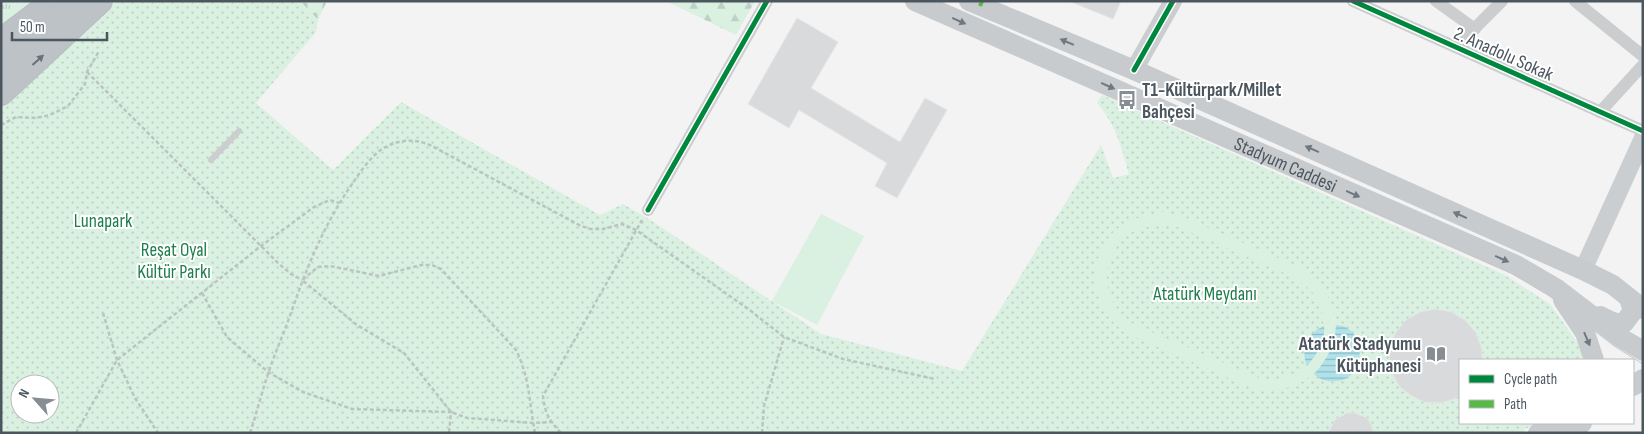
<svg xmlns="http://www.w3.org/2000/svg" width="1644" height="434" viewBox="0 0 1644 434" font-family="'Sofia Sans Condensed',sans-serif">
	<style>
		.grass { fill: url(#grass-tufts) }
		.forest { fill: url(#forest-firs) }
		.cemetery { fill: url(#cemetery-stones) }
		.park { fill: url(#park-dots); fill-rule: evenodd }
		.pitch { fill: #daf0e1; fill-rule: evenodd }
		.water { fill: url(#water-rules) }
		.building { fill: #d9dadb; stroke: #e5e5e6 }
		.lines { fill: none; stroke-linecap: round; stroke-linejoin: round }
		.highway-casing { stroke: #b8bdc2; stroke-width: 26 }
		.path { stroke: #bac5c1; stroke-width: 2.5; stroke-dasharray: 4 2.5; stroke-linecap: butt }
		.lane { stroke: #cbcdce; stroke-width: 6 }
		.street { stroke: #cbcdce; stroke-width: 12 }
		.secondary { stroke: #cbced0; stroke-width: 18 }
		.primary { stroke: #c8cbce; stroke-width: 20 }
		.highway { stroke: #bdc2c6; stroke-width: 24 }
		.tram { stroke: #c7c8c9; stroke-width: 1 }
		.quiet { stroke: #58b947; stroke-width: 4; stroke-dasharray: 8 4; stroke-linecap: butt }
		.cycleway-casing { stroke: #fff; stroke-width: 8 }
		.cycleway { stroke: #00873e; stroke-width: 5 }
		.oneway { fill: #707980 }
		.oneway2 { fill: #687179 }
		.labels { text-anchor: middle; stroke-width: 4; stroke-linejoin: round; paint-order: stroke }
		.street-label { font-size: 19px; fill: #4b565f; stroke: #fff }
		.poi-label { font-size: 19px; font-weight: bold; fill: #4b565f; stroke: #fff; text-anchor: start }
		.park-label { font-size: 19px; fill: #1e7e49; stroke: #fff }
	</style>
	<defs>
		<pattern id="grass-tufts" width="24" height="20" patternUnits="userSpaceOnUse" patternTransform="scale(1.25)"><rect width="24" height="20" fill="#daf0e1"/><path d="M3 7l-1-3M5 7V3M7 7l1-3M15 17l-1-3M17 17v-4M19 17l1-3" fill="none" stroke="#bdd0c3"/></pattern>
		<pattern id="forest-firs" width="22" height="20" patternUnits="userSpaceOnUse" patternTransform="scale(1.25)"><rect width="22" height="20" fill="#daf0e1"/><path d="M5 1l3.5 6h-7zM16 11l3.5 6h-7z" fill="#bdd0c3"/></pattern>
		<pattern id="cemetery-stones" width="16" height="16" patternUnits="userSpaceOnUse" patternTransform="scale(1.25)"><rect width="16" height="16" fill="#daf0e1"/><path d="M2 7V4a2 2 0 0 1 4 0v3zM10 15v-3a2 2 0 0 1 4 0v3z" fill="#bdd0c3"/></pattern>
		<pattern id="park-dots" width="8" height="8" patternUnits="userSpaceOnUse" patternTransform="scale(1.25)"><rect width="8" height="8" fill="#daf0e1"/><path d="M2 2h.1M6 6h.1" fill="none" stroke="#bdd0c3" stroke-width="1.8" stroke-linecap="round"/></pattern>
		<pattern id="water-rules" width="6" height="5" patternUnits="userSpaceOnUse" patternTransform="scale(1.25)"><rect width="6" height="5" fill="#b0e2eb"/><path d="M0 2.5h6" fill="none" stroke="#91bac2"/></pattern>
	</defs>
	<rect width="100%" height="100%" fill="#f3f3f3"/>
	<path class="grass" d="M 1,1 L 35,1 L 1,27 Z"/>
	<path class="forest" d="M 666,1 L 755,1 L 736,35 Z"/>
	<path class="cemetery" d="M 300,1 L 327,1 L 318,20 Z"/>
	<path class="park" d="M 117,1 L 300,1 L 318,20 L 316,32 L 256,103 L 333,170 L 401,102 L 600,215 L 623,204 L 649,219 L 821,334 L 962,371 L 1101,145 L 1113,178 L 1129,174 C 1121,146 1116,125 1097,103 L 1102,95 L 1505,275 L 1550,304 L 1580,346 L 1583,360 L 1460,360 L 1460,423 L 1535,423 L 1520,433 L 1,433 L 1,102 ZM 20,384 L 50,384 L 50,414 L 20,414 Z"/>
	<g class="pitch">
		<path d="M 1163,212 L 1186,218 L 1301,268 C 1366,310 1330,402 1254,389 L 1128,334 C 1091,313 1083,257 1117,229 C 1131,218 1146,215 1163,212 ZM 1164,225 L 1179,227 L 1291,276 L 1305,285 L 1315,295 L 1323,315 L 1323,337 L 1318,351 L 1307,366 L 1299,372 L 1279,379 L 1261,379 L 1135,325 C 1110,309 1099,281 1113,254 C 1117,246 1122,238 1130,233 C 1140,227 1152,226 1164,225 Z"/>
		<path d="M 821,214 L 864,236 L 817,325 L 772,301 Z"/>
	</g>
	<g class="water">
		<path d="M 1336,325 C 1368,326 1368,381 1335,381 C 1327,382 1320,380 1314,374 C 1327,360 1335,345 1336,325 Z"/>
		<path d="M 1324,326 C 1326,341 1317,354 1307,366 C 1300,349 1307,333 1324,326 Z"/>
	</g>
	<g class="building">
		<path d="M 1069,1 L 1121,1 L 1113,19 Z"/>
		<path d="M 797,18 L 838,42 L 811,88 L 900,142 L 925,98 L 947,110 L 897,198 L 875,186 L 887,163 L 799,110 L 789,128 L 748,104 Z"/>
		<path d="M 1436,309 L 1452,312 L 1466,321 L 1476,333 L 1482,349 L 1482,360 L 1460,360 L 1460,395 L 1454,399 L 1440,403 L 1424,402 L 1412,396 L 1400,387 L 1393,375 L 1389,361 L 1390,346 L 1396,332 L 1406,320 L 1420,312 Z"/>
		<path d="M 1347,413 L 1355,413 L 1367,418 L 1371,424 L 1373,433 L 1328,433 L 1335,420 Z"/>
	</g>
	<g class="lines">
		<g class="highway-casing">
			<g id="highway">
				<path d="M 1,41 L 54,1"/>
				<path d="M 1,69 L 43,30 L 79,2"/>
				<path d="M 1,93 L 100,1"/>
			</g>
		</g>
		<g class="path">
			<path d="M 87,72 L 278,263 L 291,274 L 302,280"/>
			<path d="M 1,125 L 16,117 L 36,118 L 50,115 L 68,106 L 85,84 L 87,72 L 99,51"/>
			<path d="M 202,293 L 227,337 L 268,372 L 303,392 L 352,409 L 451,412 L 449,433"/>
			<path d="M 103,313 L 117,360 L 135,398 L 158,433"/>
			<path d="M 76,433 L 117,360 L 261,246 L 314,207 L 330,200 L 339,203"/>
			<path d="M 250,433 C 257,412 262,391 269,371 C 276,350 285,331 292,310 C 307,267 324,225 350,187 C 359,174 369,158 382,149 C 398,139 416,138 432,146 L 579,225 L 590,229 L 603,229 L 622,224 L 636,230 L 751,311 L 784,337 L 843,359 L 935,379"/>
			<path d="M 535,433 C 529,403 530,378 516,350 L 441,269 L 432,265 L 421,265 L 379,276 L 330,266 L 318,267 L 302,280 L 357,325 L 404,353 L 451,412 L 467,418 L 533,423 L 551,422"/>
			<path d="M 561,433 C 549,420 545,414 543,396 L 642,220"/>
			<path d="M 762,433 L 764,406 L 784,337"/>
		</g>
		<path class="lane" d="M 211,160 L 239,131"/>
		<g class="street">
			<path d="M 1353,1 L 1643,131"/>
			<path d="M 1436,1 L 1475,29"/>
			<path d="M 1575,1 L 1643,56"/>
			<path d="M 1456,47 L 1502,1"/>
			<path d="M 1600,112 L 1643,65"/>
			<path d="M 648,210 L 767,1"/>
		</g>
		<g class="secondary">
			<path d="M 1134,70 L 1173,1"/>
			<path d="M 1583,270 L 1643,138"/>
		</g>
		<g class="primary">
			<path id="s1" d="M 915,1 L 1516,265 L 1557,289 L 1621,338 L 1643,351"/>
			<path d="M 969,1 L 1134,70 L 1583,270 L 1613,285 L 1643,309"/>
			<path d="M 1563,300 L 1585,333 L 1594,360"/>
			<path d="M 1600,316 C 1608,320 1615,325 1624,323 L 1633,311 L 1629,298"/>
			<path d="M 1633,386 L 1643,379"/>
			<path d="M 1538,433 L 1553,423"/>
			<path d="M 1568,433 L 1582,423"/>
		</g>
		<use href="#highway" class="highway"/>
		<path class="tram" d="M 903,1 L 1513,274 L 1548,295 L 1614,346 L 1643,364"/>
		<path class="quiet" d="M 980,6 L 982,1"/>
		<g class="cycleway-casing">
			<g id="cycleway">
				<path d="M 1353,1 L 1643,131"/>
				<path d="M 1134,70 L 1173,1"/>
				<path d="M 648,210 L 767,1"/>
			</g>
		</g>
		<use href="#cycleway" class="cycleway"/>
	</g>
	<defs><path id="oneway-solid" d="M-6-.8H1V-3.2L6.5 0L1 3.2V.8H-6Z" transform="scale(1.25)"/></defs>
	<g class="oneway">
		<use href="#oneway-solid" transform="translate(959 21) rotate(24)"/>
		<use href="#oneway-solid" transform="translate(1067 42) rotate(-157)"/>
		<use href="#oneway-solid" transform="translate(1108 86) rotate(24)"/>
		<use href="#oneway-solid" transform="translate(1312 149) rotate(-156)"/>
		<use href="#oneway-solid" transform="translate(1353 194) rotate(24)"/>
		<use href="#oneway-solid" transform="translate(1460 215) rotate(-156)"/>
		<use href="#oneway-solid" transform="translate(1502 259) rotate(24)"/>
		<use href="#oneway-solid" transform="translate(1587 339) rotate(67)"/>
	</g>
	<use class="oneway2" href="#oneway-solid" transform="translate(38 60) rotate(-42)"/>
	<defs>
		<g id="bus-bare" transform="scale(1.5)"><path d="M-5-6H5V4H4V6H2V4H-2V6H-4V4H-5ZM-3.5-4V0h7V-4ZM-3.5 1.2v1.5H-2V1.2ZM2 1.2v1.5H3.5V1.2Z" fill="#868d93" stroke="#fff" stroke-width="2.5" paint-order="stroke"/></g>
		<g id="library-bare" transform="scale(1.5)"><path d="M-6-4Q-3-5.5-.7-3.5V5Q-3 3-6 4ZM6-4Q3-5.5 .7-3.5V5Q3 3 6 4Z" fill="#868d93" stroke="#fff" stroke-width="2.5" paint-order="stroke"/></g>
	</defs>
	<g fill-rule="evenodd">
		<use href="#bus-bare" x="1127" y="100"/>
		<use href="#library-bare" x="1436" y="354"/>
	</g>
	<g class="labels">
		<g class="street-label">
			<text transform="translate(1504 53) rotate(24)" y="7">2. Anadolu Sokak</text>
			<text dy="7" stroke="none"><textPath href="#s1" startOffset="405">Stadyum Caddesi</textPath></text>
		</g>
		<g class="poi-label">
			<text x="1142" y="96">T1-Kültürpark/Millet<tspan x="1142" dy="22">Bahçesi</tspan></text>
			<text x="1421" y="350" text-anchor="end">Atatürk Stadyumu<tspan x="1421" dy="22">Kütüphanesi</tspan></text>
		</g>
		<g class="park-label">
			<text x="103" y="227">Lunapark</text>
			<text x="174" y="256">Reşat Oyal<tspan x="174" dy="22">Kültür Parkı</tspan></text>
			<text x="1205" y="300">Atatürk Meydanı</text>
		</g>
	</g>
	<rect width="1644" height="434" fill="none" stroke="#4b565f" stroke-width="5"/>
	<rect x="1459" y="359" width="175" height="65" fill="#ffffff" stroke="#b7bbbf"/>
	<rect x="1469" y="375" width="25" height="8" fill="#00873e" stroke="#b7bbbf"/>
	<text x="1504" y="384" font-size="15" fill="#4b565f">Cycle path</text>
	<rect x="1469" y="400" width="25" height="8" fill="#58b947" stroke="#b7bbbf"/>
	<text x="1504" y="409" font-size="15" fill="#4b565f">Path</text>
	<g transform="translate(35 399) rotate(297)"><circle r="24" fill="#ffffff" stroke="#b7bbbf"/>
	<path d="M0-4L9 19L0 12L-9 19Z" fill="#868d93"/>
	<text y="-8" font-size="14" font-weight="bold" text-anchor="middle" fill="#4b565f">N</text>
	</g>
	<path d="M12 32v8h95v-8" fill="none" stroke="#4b565f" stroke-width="2.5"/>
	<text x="20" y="32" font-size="15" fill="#4b565f" stroke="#ffffff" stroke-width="4" paint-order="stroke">50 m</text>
</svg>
